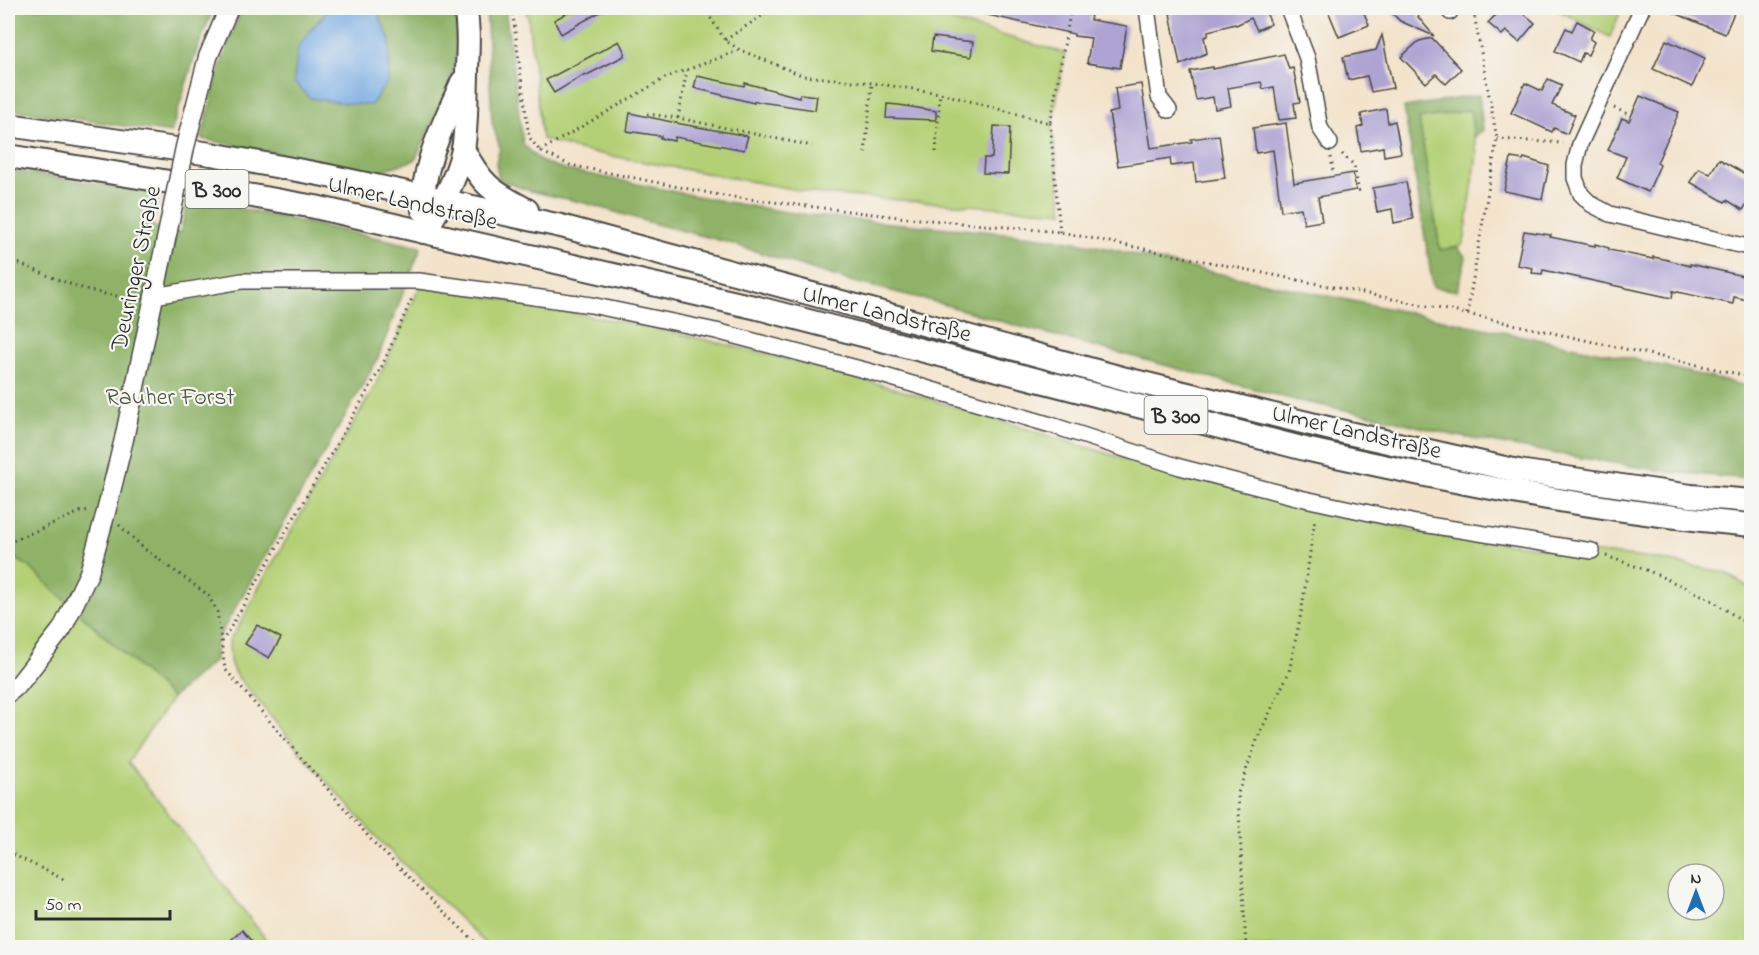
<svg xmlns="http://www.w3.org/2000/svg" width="1759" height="955" viewBox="0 0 1759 955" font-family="'Indie Flower',sans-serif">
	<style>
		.green { fill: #b4d076; stroke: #707e50; stroke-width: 1.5; fill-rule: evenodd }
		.forest { fill: #8fb267; stroke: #5d6e49; stroke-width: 1.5 }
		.water { fill: #75a9e2; stroke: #506a86; stroke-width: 1.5 }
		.building { fill: #aea3d3 }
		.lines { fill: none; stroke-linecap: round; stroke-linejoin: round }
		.minor-casing { stroke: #494743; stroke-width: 18 }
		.tertiary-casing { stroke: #494743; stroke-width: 21 }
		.primary-casing { stroke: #494743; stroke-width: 26 }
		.path { stroke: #494743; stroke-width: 3; stroke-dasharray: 1.5 4.5; stroke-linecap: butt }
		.minor { stroke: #fff; stroke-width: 15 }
		.tertiary { stroke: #fff; stroke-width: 18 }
		.primary { stroke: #fff; stroke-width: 22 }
		.tertiary-bridge-casing { stroke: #494743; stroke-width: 21; stroke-linecap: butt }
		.tertiary-bridge { stroke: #fff; stroke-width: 18 }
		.labels { text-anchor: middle; stroke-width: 4.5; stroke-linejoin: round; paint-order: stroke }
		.shield { fill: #f6f6f2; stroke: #686867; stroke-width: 1.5 }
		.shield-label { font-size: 22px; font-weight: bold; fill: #2b2b2b }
		.street-label { font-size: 24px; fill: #2b2b2b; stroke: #f6f6f2 }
		.park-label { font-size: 24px; fill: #4d543e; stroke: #f6f6f2 }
	</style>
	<rect width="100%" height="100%" fill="#f6f6f2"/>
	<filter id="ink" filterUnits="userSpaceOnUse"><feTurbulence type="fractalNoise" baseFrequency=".0167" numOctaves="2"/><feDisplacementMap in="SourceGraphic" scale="12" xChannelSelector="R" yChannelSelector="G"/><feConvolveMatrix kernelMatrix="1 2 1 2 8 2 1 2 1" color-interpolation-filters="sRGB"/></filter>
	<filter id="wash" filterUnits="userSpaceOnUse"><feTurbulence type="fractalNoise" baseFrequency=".008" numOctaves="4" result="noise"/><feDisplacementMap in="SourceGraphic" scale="24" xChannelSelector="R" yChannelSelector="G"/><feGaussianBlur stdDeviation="1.35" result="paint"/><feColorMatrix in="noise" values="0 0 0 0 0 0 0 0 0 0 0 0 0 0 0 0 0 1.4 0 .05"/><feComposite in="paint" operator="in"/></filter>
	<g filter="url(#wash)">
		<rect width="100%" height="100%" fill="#f3e3cb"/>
		<g class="green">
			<path d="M 524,8 L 905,8 L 1065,53 L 1052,126 L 1063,212 L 820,194 L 579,150 L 542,139 L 528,17 Z"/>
			<path d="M 1558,8 L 1622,8 L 1610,37 L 1557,10 Z"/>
			<path d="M 1470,110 L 1477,154 L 1464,243 L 1458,247 L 1440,250 L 1419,119 Z"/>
			<path d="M 421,284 L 654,328 L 776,356 L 900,390 L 1145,465 L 1313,507 L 1444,537 L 1656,559 L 1726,573 L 1751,589 L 1751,947 L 489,947 L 381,842 L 300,752 L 234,672 L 230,661 L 229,641 L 242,621 L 256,592 L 374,388 ZM 1678,874 L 1714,874 L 1714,910 L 1678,910 Z"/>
			<path d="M 8,554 L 27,565 L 172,698 L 128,762 L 272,947 L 8,947 Z"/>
		</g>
		<g class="forest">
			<path d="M 8,8 L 214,8 L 196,52 L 171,133 L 8,109 Z"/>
			<path d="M 243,8 L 349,8 L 330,9 L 314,26 L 299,46 L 294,82 L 388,81 L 390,41 L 376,9 L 373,8 L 451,8 C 453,13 456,20 457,26 C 463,70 433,120 415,160 L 376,172 L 202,139 C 212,94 223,49 243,8 Z"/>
			<path d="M 485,8 L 505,8 L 523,144 L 540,161 L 566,170 C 649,185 732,206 817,216 C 896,225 977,228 1056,239 C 1093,244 1128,253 1163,262 L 1620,356 L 1751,387 L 1751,479 L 1669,472 L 1558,454 L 1452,435 L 1377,416 L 1299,401 L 1014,325 L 932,301 L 850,281 L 723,241 L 652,223 L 585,203 L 530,191 L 499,180 L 496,163 L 500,148 L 492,122 L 487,23 Z"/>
			<path d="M 1479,95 L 1483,130 L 1474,137 L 1470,110 L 1419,119 L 1440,250 L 1458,247 L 1466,258 L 1457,291 L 1433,287 L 1404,107 Z"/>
			<path d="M 8,170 L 159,193 L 152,226 L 180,233 L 189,198 L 421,247 L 377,360 L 216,642 L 215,660 L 172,698 L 27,565 L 8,554 Z"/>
		</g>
		<path class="water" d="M 349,8 L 373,8 L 376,9 L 390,41 L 388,81 L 371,105 L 344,103 L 310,98 L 294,82 L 298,47 L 314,26 L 330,9 Z"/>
		<g id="blocks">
			<g class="building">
				<path d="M 576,8 L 607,8 L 561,34 L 554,20 Z"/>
				<path d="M 984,8 L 1054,8 L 1053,10 L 1091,15 L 1090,20 L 1127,26 L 1120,68 L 1087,63 L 1091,38 L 1074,36 L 1074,34 L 983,14 Z"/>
				<path d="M 1200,8 L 1276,8 L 1266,12 L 1271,24 L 1257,30 L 1251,18 L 1236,25 L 1235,24 L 1208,31 L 1208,36 L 1204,37 L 1207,53 L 1180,65 L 1170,13 Z"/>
				<path d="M 1327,8 L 1362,8 L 1369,25 L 1339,37 Z"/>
				<path d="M 1387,8 L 1422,8 L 1418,17 L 1434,36 L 1400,21 Z"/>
				<path d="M 1502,8 L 1517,8 L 1535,23 L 1519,42 L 1506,31 L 1502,35 L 1488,23 Z"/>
				<path d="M 1663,8 L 1736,8 L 1725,34 Z"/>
				<path d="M 1577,21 L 1594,30 L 1590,39 L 1594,42 L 1588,55 L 1583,53 L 1579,62 L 1555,51 L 1566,28 L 1572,31 Z"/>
				<path d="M 1382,35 L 1393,88 L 1371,92 L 1367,76 L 1348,80 L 1343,57 L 1376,50 Z"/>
				<path d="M 933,37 L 973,42 L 971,57 L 931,51 Z"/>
				<path d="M 1432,38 L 1461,69 L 1446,84 L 1436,74 L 1426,83 L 1401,57 L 1419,41 Z"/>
				<path d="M 1666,40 L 1705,58 L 1692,87 L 1653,69 Z"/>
				<path d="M 619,41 L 624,51 L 624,56 L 585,76 L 585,74 L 554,93 L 546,80 Z"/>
				<path d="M 1284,54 L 1289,69 L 1293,68 L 1300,102 L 1294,103 L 1296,118 L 1279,120 L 1274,87 L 1263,89 L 1261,82 L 1228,88 L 1231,106 L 1215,109 L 1213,97 L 1196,100 L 1190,71 L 1213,67 L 1213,69 Z"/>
				<path d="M 697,76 L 744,86 L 745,83 L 799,97 L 800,94 L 817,96 L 815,110 L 754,101 L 754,103 L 694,88 Z"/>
				<path d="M 1548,79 L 1562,85 L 1552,105 L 1575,115 L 1567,134 L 1554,128 L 1552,132 L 1511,113 L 1525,83 L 1542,91 Z"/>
				<path d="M 1141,84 L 1151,148 L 1192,142 L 1191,139 L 1219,135 L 1225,178 L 1196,182 L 1194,163 L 1171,166 L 1170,158 L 1118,166 L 1109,113 L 1118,111 L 1115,88 Z"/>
				<path d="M 1640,96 L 1679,112 L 1657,163 L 1660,165 L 1648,192 L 1617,178 L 1626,157 L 1608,150 L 1622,118 L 1629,121 Z"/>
				<path d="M 887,104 L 899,105 L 936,111 L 936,120 L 886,118 Z"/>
				<path d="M 1386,109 L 1388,123 L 1395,121 L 1401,153 L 1384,156 L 1383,147 L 1361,151 L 1357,128 L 1363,126 L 1361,114 Z"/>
				<path d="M 630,113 L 681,124 L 748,136 L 744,150 L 675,137 L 674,141 L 660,138 L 661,136 L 627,131 Z"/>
				<path d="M 1286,123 L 1294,183 L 1353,173 L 1356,190 L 1318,197 L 1322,221 L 1304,224 L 1301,208 L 1281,211 L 1273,150 L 1256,153 L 1253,128 Z"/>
				<path d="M 994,126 L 1010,127 L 1008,174 L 983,173 L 984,158 L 992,158 Z"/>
				<path d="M 1511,158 L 1523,160 L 1524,158 L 1549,166 L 1542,199 L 1504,191 Z"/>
				<path d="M 1719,159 L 1752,178 L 1752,196 L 1743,210 L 1727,200 L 1725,202 L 1690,182 L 1699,168 L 1710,174 Z"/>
				<path d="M 1406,182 L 1413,219 L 1394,223 L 1392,209 L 1377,212 L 1373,188 Z"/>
				<path d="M 1524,231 L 1551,235 L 1550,237 L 1595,246 L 1595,244 L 1609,248 L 1609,250 L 1653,259 L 1653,257 L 1664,259 L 1690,266 L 1690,264 L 1752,278 L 1752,301 L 1734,297 L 1733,304 L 1673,291 L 1672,298 L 1543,270 L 1542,274 L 1532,273 L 1533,268 L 1517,265 Z"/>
				<path d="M 257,625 L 281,638 L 269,658 L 245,644 Z"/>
				<path d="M 242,930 L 257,948 L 222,948 Z"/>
			</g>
		</g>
	</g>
	<g filter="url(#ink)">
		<use href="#blocks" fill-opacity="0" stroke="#494743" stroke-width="1.5"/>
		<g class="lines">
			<g class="minor-casing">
				<g id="minor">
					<path d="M 1147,8 L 1159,97 L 1169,110"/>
					<path d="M 1288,8 L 1307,58 L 1320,128 L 1330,143"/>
					<path d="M 1642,8 L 1580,144 L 1575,165 L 1575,178 L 1581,194 L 1591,204 L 1610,214 L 1752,248"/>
					<path d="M 1450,12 L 1452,8"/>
					<path d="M 154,296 L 242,281 L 419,281 L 591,305 L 716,331 L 868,371 L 1051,425 L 1180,467 L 1300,498 L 1416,523 L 1592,551"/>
				</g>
			</g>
			<g class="tertiary-casing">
				<g id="tertiary">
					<path d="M 199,92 L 208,57 L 229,8"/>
					<path d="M 8,693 L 19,684 L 62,629 L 89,573 L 106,512 L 124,439 L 168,230"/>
				</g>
			</g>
			<g class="primary-casing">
				<g id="primary">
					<path d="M 8,125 L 211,154 L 324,175 L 561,226 L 1126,379 L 1348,433 L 1518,471 L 1691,496 L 1752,501"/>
					<path d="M 463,149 C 481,184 492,192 527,210"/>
					<path d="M 8,156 L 207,188 L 315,207 L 758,308 L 1305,449 C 1452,482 1601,512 1752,525"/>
					<path d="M 423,210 C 421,165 445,122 462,82"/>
					<path d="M 424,232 C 441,206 456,180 463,150 C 467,126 466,100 467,76 C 467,53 470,31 465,8"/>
				</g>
			</g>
			<g class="path">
				<path d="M 512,8 L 529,137 L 540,151 L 570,165 L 724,196 L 898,217 L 1060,232 L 1467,314 L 1752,377"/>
				<path d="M 704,8 L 725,40 L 740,50"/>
				<path d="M 569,10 L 573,8"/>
				<path d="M 725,40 L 774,8"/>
				<path d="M 1614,108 L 1628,114"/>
				<path d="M 647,114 L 678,118 L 812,146"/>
				<path d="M 678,118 L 687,70"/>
				<path d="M 1050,123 L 1060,232"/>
				<path d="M 1497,139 L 1563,143"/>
				<path d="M 540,151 L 665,78 L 740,50 L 804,76 L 872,83 L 940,93 L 1050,123 L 1071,8"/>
				<path d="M 936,152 L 940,93"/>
				<path d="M 865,153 L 872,83"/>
				<path d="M 1342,154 L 1354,165 L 1359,193"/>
				<path d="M 1331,157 L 1333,171"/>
				<path d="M 1743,162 L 1752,167"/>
				<path d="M 8,259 C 48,275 93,298 137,297"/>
				<path d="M 1467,314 L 1497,139 L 1474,14 L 1476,8"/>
				<path d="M 1748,376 L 1752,364"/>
				<path d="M 119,525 L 146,550 L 208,595 L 217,611 L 225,669 L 374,843 L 481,948"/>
				<path d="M 8,543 L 80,512 L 89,510"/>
				<path d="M 1606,556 L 1649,571 L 1708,598 L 1752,627"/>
				<path d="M 222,642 L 382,366 L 413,296"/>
				<path d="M 8,852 L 65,880"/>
				<path d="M 1246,948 L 1238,793 L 1258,737 L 1289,672 L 1302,608 L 1315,518"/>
			</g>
			<use href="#minor" class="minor"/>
			<use href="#tertiary" class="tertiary"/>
			<use href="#primary" class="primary"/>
			<g class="tertiary-bridge-casing">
				<path id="tertiary-bridge" d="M 168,230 L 185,147 L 199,92"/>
			</g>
			<use href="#tertiary-bridge" class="tertiary-bridge"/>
		</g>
	</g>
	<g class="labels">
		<g class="shield">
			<rect x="185.5" y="170" width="63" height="38" rx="4.5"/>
			<rect x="1144.5" y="396" width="63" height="38" rx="4.5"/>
		</g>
		<g class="shield-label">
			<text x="217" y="197">B 300</text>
			<text x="1176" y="423">B 300</text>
		</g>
		<g class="street-label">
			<text transform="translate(413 202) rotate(13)" y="8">Ulmer Landstraße</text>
			<text transform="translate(135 268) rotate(-78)" y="8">Deuringer Straße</text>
			<text transform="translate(887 313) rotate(14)" y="8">Ulmer Landstraße</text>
			<text transform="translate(1357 431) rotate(13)" y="8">Ulmer Landstraße</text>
		</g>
		<g class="park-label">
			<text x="170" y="404">Rauher Forst</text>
		</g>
	</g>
	<rect width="1759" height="955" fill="none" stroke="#f6f6f2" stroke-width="30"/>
	<g transform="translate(1696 892)"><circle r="28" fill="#f6f6f2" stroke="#a5a5a2" stroke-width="1.5"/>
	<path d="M0-4.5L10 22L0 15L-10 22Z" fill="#1f6fb2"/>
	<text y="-9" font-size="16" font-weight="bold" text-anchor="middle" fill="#2b2b2b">N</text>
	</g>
	<path d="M36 910v9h134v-9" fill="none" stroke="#2b2b2b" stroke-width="3"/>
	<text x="45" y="910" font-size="18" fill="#2b2b2b" stroke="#f6f6f2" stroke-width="4.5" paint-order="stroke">50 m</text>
</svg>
